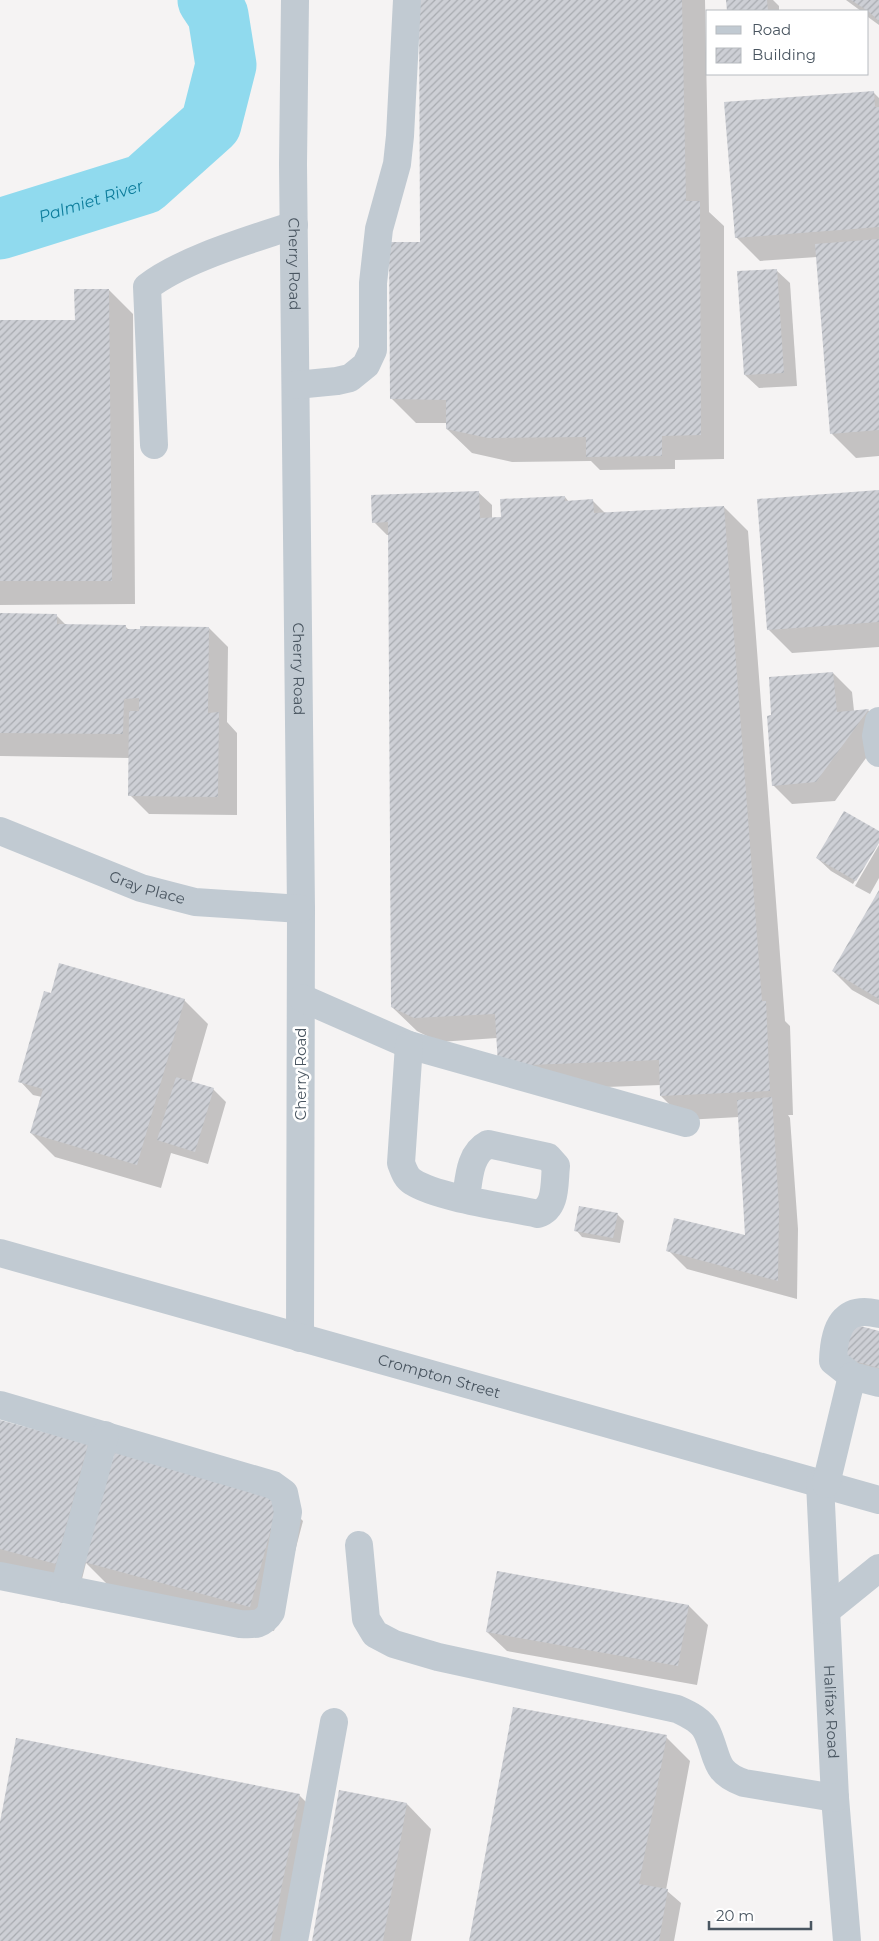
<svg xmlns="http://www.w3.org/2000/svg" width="879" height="1941" viewBox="0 0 879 1941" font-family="Montserrat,sans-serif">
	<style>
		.shadow { fill: #0003 }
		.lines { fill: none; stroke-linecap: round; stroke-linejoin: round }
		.river { stroke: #90daee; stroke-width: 61 }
		.building { fill: url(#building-hatch) }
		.minor { stroke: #c1cad2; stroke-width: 28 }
		.labels { text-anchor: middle; stroke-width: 5; stroke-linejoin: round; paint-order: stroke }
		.street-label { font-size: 15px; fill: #4a5661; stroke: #fff }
		.water-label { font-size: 16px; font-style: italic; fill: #0c7c9b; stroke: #fff }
	</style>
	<defs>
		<pattern id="building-hatch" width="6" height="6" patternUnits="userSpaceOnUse" patternTransform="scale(1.25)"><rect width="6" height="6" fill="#cdcfd5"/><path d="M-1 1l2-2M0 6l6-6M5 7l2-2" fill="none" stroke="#a8abb0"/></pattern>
	</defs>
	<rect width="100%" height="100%" fill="#f5f3f3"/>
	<g class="shadow">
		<path d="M 420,0 L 705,0 L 709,212 L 724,226 L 724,459 L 675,460 L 675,469 L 600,470 L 591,461 L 512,462 L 472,453 L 447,429 L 447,423 L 416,423 L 392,399 L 422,243 Z"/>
		<path d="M 727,0 L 773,0 L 779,6 L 779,11 L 728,11 Z"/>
		<path d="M 846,0 L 879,0 L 879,25 L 868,17 L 868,11 L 861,11 Z"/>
		<path d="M 873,92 L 879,98 L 879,456 L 856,458 L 832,434 L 817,257 L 760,261 L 736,237 Z"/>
		<path d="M 776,270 L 790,283 L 797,386 L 759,388 L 745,375 Z"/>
		<path d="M 109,290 L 133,314 L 135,604 L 0,605 L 0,322 L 76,321 Z"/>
		<path d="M 879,491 L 879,647 L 792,653 L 768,629 Z"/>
		<path d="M 478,492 L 492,505 L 492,518 L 502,518 L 565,497 L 569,502 L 592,500 L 605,513 L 724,507 L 748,531 L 785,1021 L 790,1026 L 793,1115 L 788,1115 L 790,1118 L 798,1229 L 797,1299 L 687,1269 L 668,1250 L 746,1237 L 739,1117 L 685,1120 L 661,1096 L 661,1085 L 523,1090 L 497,1038 L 439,1042 L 417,1031 L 392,1007 L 389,535 L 387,535 L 374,522 Z"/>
		<path d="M 0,614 L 56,615 L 66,625 L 125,626 L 130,631 L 209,628 L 228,647 L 227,722 L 237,733 L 237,815 L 149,814 L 130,795 L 130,758 L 0,756 Z"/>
		<path d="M 833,673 L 852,692 L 854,711 L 868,710 L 879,721 L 879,740 L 835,801 L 792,804 L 773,785 Z"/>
		<path d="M 879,833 L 879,840 L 853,884 L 831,871 L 817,858 Z"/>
		<path d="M 879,845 L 879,878 L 870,894 L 855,886 Z"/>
		<path d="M 879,893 L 879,1005 L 852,990 L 833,971 Z"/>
		<path d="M 184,1000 L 208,1024 L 191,1083 L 213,1089 L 226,1102 L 208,1164 L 171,1153 L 161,1188 L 55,1157 L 31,1133 L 42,1097 L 33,1095 L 20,1081 Z"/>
		<path d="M 617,1214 L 624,1221 L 620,1243 L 582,1237 L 576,1230 Z"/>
		<path d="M 879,1333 L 879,1381 L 845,1358 Z"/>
		<path d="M 0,1421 L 88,1445 L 111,1468 L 279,1497 L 303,1521 L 274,1631 L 109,1586 L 86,1563 L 80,1587 L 0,1566 Z"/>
		<path d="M 689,1606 L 708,1625 L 697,1685 L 507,1651 L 487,1632 Z"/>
		<path d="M 666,1737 L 690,1761 L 666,1890 L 681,1903 L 674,1941 L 470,1941 Z"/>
		<path d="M 340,1792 L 407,1804 L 431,1829 L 411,1941 L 313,1941 Z"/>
		<path d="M 299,1795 L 323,1819 L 299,1941 L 0,1941 L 0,1828 Z"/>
	</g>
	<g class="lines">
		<path class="river" id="s1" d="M 0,229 L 144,184 L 211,124 L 226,65 L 218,15 L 208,0"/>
	</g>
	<g class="building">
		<path d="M 419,0 L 682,0 L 686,201 L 700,201 L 701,435 L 662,436 L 662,456 L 586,457 L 586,437 L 488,438 L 446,429 L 446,400 L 390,399 L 389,242 L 420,242 Z"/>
		<path d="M 726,0 L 767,0 L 768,11 L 727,11 Z"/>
		<path d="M 851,0 L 879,0 L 879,21 L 868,11 Z"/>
		<path d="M 874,91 L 875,107 L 879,107 L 879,227 L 735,238 L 724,102 Z"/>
		<path d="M 879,239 L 879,430 L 830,434 L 815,244 Z"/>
		<path d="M 777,269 L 784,373 L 744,375 L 737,271 Z"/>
		<path d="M 74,289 L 109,289 L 112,581 L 0,581 L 0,320 L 75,320 Z"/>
		<path d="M 879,490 L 879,622 L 767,630 L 757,499 Z"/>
		<path d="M 479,491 L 480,518 L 501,517 L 500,499 L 565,496 L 565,501 L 593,499 L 594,513 L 724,506 L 762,1001 L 766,1001 L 770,1091 L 660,1096 L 659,1060 L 498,1066 L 495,1014 L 414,1018 L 391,1007 L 388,522 L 372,523 L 371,495 Z"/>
		<path d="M 0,613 L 57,614 L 57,624 L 126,625 L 126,629 L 140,629 L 140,626 L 209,627 L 208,713 L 219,712 L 218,797 L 128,796 L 129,711 L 139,711 L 139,698 L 124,699 L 123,734 L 0,733 Z"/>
		<path d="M 833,672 L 837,712 L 869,709 L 816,782 L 772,786 L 767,716 L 771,715 L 769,677 Z"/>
		<path d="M 844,811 L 879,831 L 879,843 L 856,881 L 816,858 Z"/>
		<path d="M 879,890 L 879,999 L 832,971 Z"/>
		<path d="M 59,963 L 185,999 L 137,1165 L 30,1133 L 43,1089 L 18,1082 L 44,991 L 51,993 Z"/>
		<path d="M 176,1077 L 214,1088 L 195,1152 L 157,1140 Z"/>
		<path d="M 772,1097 L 779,1209 L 778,1281 L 666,1251 L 674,1218 L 745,1235 L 737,1100 Z"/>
		<path d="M 579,1206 L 618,1213 L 613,1238 L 574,1231 Z"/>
		<path d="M 853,1324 L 879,1331 L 879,1368 L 844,1358 Z"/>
		<path d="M 0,1420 L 88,1444 L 56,1564 L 0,1549 Z"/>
		<path d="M 115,1451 L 280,1495 L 250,1607 L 84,1562 Z"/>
		<path d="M 497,1571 L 689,1605 L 678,1666 L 486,1632 Z"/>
		<path d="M 513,1707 L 667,1735 L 639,1884 L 668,1889 L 659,1941 L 469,1941 Z"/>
		<path d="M 16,1738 L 300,1794 L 271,1941 L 0,1941 L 0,1822 Z"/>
		<path d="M 339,1790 L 407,1803 L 383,1941 L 312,1941 Z"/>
	</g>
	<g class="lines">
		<g class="minor">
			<path id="s2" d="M 295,0 L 293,164 L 301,909 L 300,1338"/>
			<path d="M 296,385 L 337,381 L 350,378 L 366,365 L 373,350 L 373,283 L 379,229 L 397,164 L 400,136 L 407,0"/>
			<path d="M 154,445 L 147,287 C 183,259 250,240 294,225"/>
			<path d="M 879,721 L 876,736 L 879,753"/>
			<path id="s3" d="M 0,831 L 141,888 L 195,902 L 301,909"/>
			<path d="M 302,998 L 409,1045 L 686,1123"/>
			<path d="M 409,1045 L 401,1163 C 404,1171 406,1178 413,1182 C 438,1198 507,1207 538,1214 C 557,1208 554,1183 556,1166 L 548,1157 L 488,1144 C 469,1154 469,1179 466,1198"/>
			<path id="s4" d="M 0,1253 L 879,1500"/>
			<path d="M 852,1376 L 833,1361 C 834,1328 843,1305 879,1314"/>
			<path d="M 0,1405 L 273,1485 L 284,1493 L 288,1512 L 271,1612 C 263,1625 255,1625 240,1624 L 0,1576"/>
			<path id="s5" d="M 820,1483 L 835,1798 L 847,1941"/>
			<path d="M 826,1484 L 852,1376 L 879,1383"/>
			<path d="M 359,1545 L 366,1619 L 375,1634 L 394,1644 L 438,1657 L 677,1709 C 688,1714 702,1720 707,1732 C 719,1758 713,1772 744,1783 L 835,1798"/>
			<path d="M 64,1589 L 105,1435"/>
			<path d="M 827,1610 L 879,1568"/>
			<path d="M 294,1941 L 334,1722"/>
		</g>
	</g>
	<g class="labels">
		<g class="street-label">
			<text dy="5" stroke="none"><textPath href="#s2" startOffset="264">Cherry Road</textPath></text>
			<text dy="5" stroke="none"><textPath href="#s2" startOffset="669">Cherry Road</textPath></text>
			<text dy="5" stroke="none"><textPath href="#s3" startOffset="158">Gray Place</textPath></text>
			<text transform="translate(301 1074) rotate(-90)" y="5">Cherry Road</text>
			<text dy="5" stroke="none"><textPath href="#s4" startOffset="456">Crompton Street</textPath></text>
			<text dy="5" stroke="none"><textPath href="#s5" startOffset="229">Halifax Road</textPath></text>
		</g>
		<g class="water-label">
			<text dy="6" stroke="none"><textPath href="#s1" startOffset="95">Palmiet River</textPath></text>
		</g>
	</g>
	<rect x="706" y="10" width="162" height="65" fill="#ffffff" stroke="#b7bbc0"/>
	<rect x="716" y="26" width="25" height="8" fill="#c1cad2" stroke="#b7bbc0"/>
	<text x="752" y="35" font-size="15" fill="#4a5661">Road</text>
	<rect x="716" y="48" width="25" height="15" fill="url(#building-hatch)" stroke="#b7bbc0"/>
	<text x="752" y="60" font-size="15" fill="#4a5661">Building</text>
	<path d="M709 1921v8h102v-8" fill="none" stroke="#4a5661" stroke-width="2.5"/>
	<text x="716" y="1921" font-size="15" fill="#4a5661" stroke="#ffffff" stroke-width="4" paint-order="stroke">20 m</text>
</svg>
